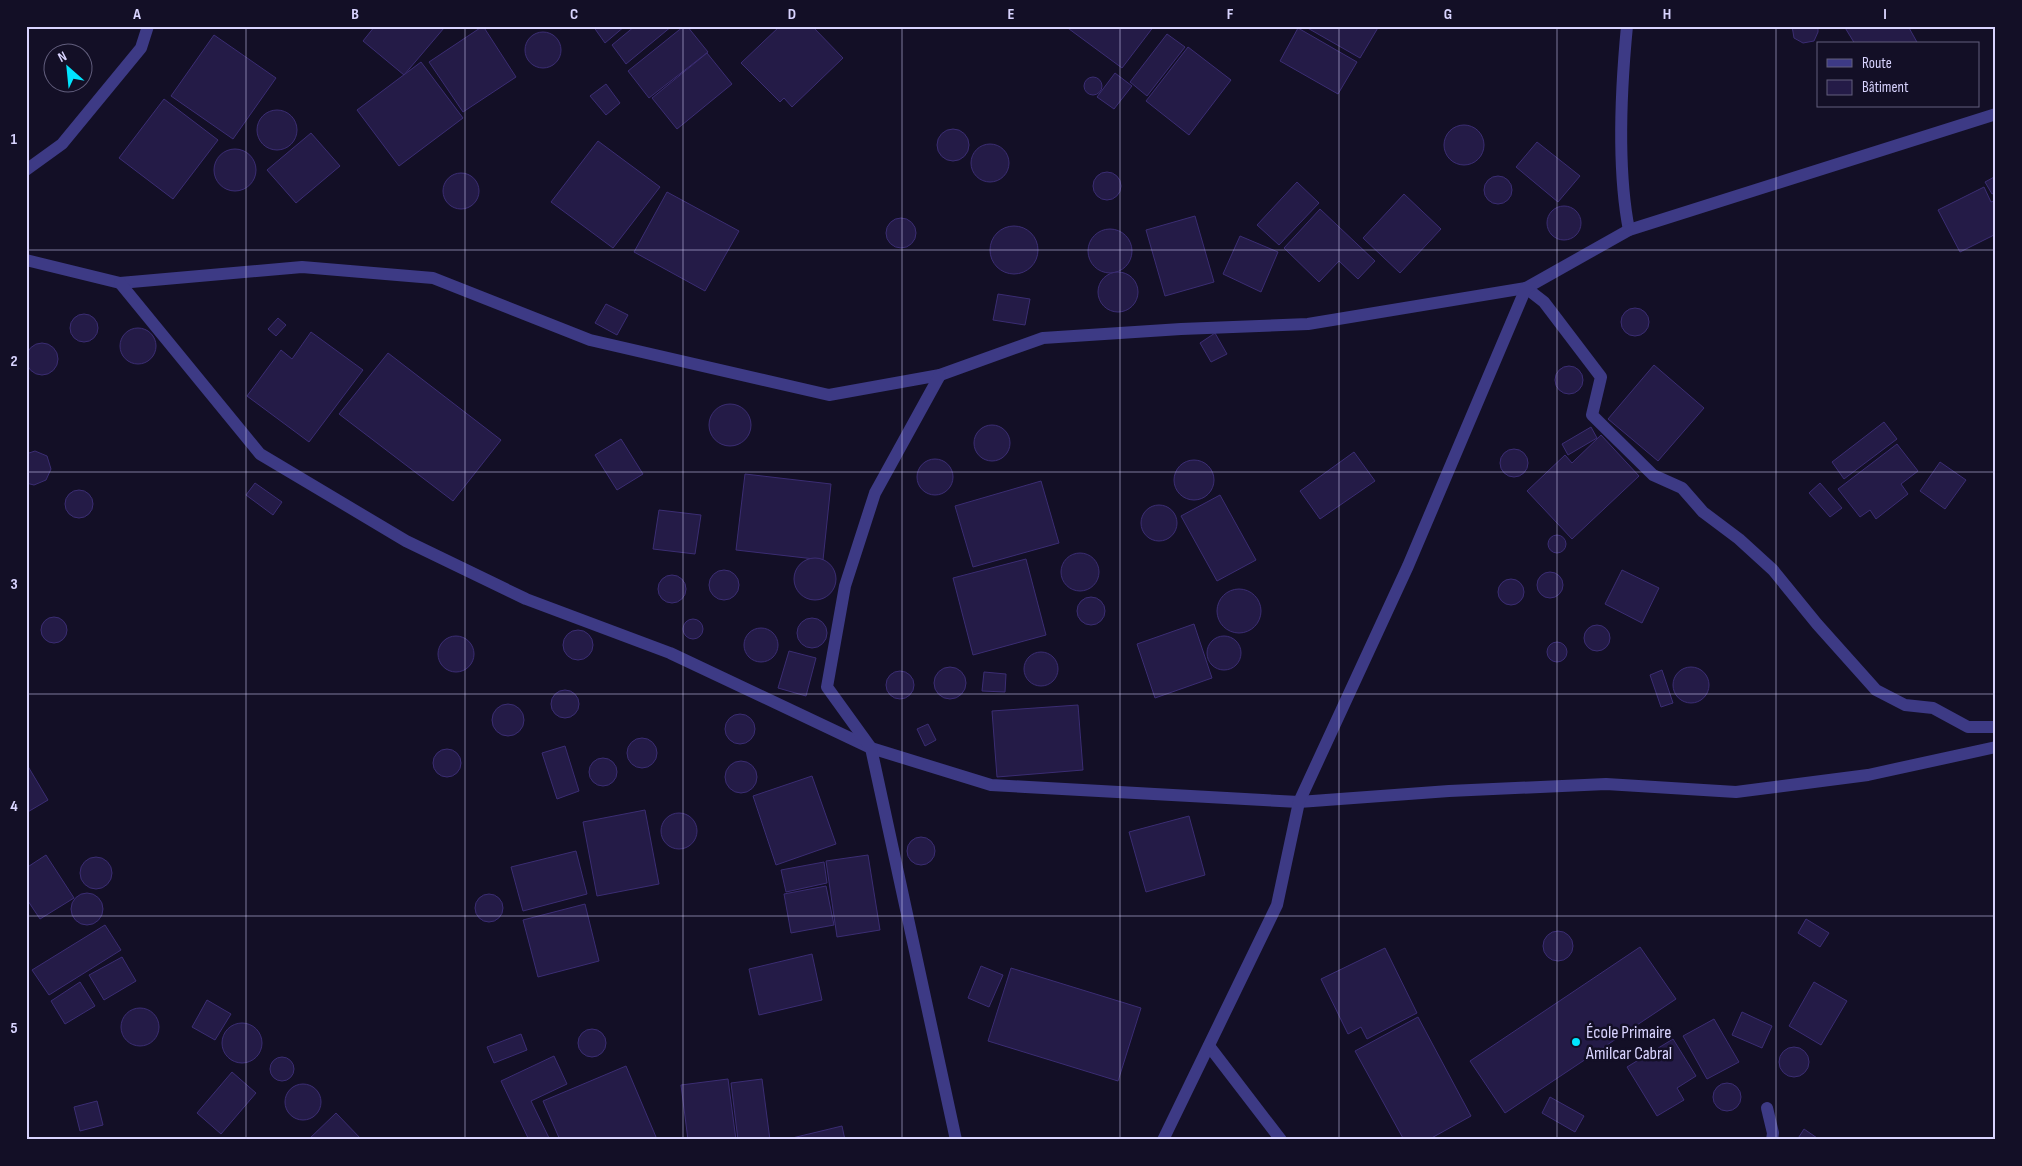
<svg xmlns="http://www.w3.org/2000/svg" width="2022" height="1166" viewBox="0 0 2022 1166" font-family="'Sofia Sans Condensed',sans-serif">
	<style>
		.building { fill: #241b47; stroke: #3b2d73 }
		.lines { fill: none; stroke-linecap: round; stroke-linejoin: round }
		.minor { stroke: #3d3a85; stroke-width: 12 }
		.grid { fill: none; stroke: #d9d4ff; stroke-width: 1; stroke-opacity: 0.55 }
		.poi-dot { fill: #00e5ff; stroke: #130f26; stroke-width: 2 }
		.labels { text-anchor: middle; stroke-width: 5; stroke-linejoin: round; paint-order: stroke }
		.poi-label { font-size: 18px; fill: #d9d4ff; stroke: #130f26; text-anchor: start }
		.neatline { fill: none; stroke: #d9d4ff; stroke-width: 2 }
		.grid-label { font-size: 16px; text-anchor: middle; font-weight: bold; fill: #d9d4ff }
	</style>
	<rect width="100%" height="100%" fill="#130f26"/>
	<g class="building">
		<path d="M 375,26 L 442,26 L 444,28 L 404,75 L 363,41 Z"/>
		<path d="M 483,26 L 516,77 L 463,112 L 429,62 Z"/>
		<path d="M 593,26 L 625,26 L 605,43 Z"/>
		<path d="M 635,26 L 672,26 L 626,64 L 612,45 Z"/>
		<path d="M 684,26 L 687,26 L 708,52 L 649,98 L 628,71 Z"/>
		<path d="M 780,26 L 812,26 L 843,58 L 792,107 L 784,98 L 780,102 L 741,63 Z"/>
		<path d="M 1065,26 L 1154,26 L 1122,68 Z"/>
		<path d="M 1304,26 L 1379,26 L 1360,58 Z"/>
		<path d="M 1792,26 L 1818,26 L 1818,32 L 1814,41 L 1803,43 L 1794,38 Z"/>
		<path d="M 1844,26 L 1908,26 L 1918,44 L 1855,44 Z"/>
		<path d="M 1298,28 L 1357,62 L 1338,94 L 1280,61 Z"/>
		<circle cx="543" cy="50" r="18"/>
		<path d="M 1167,34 L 1185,47 L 1147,96 L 1130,82 Z"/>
		<path d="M 214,35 L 276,78 L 233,139 L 171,96 Z"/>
		<path d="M 1188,47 L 1231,80 L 1189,135 L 1146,101 Z"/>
		<path d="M 707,53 L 732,84 L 677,129 L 652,98 Z"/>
		<path d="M 421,62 L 463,118 L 399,166 L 357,110 Z"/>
		<path d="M 1115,73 L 1132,86 L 1114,109 L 1097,97 Z"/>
		<circle cx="1093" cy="86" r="9"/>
		<path d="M 606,84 L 620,103 L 606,115 L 590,96 Z"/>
		<path d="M 164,99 L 218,140 L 173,199 L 119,158 Z"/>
		<circle cx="277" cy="130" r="20"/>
		<circle cx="1464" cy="145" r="20"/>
		<circle cx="953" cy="145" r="16"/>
		<path d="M 311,133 L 340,166 L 296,203 L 267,170 Z"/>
		<path d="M 598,141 L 660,187 L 613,248 L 551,202 Z"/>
		<path d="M 1537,142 L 1580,176 L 1558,202 L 1516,167 Z"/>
		<circle cx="990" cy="163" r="19"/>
		<circle cx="235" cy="170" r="21"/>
		<circle cx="1107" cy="186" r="14"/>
		<circle cx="461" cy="191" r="18"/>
		<path d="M 1996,176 L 1996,192 L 1992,194 L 1985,182 Z"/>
		<circle cx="1498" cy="190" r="14"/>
		<path d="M 1297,182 L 1319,203 L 1279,245 L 1257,225 Z"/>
		<path d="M 1984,187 L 1991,202 L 1996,200 L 1996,234 L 1960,252 L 1938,210 Z"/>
		<path d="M 667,192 L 739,231 L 705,291 L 634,252 Z"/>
		<path d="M 1404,194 L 1441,229 L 1400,273 L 1363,238 Z"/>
		<circle cx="1564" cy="223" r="17"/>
		<path d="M 1320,209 L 1375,261 L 1358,279 L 1339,261 L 1319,282 L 1284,248 Z"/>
		<path d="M 1195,216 L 1214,282 L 1165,296 L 1146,230 Z"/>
		<circle cx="901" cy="233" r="15"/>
		<circle cx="1014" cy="250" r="24"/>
		<circle cx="1110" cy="251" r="22"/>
		<path d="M 1240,236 L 1278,252 L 1261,292 L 1223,274 Z"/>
		<circle cx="1118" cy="292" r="20"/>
		<path d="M 998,294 L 1030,299 L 1025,325 L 993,320 Z"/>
		<path d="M 606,304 L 628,315 L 617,335 L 595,323 Z"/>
		<circle cx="1635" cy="322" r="14"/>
		<circle cx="84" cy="328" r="14"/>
		<path d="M 278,318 L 286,325 L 276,336 L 268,329 Z"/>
		<circle cx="138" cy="346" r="18"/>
		<path d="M 311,332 L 363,370 L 309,442 L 247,396 L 281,350 L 292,359 Z"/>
		<path d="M 1215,333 L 1227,354 L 1211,362 L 1200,343 Z"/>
		<circle cx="42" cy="359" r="16"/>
		<path d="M 388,353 L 501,440 L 453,501 L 339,414 Z"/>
		<path d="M 1654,365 L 1704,408 L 1658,461 L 1608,419 Z"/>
		<circle cx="1569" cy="380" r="14"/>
		<circle cx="730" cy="425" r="21"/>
		<path d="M 1884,422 L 1897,439 L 1844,479 L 1832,462 Z"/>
		<circle cx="992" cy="443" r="18"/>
		<path d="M 1591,427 L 1597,438 L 1568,455 L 1562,444 Z"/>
		<path d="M 1601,435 L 1639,476 L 1572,539 L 1527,491 L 1565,455 L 1572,463 Z"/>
		<path d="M 621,439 L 643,474 L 617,490 L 595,455 Z"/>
		<path d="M 1897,444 L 1918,471 L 1901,484 L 1908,494 L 1876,519 L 1870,510 L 1860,517 L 1838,489 Z"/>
		<circle cx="1514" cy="463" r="14"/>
		<path d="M 35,451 L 47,456 L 51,469 L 46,480 L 34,485 L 26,483 L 26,454 Z"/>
		<path d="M 1354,452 L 1375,481 L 1320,519 L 1300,491 Z"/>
		<circle cx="935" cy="477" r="18"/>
		<circle cx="1194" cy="480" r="20"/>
		<path d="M 1940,462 L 1966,480 L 1945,509 L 1920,491 Z"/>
		<path d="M 745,474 L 831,484 L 823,560 L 736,550 Z"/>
		<path d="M 1041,481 L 1059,543 L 973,567 L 955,506 Z"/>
		<path d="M 255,483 L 282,502 L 273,515 L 246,495 Z"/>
		<path d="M 1820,483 L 1842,508 L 1830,517 L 1809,493 Z"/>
		<circle cx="79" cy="504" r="14"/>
		<path d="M 1220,495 L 1256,560 L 1217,581 L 1181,516 Z"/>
		<circle cx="1159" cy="523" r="18"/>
		<path d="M 659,510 L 701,515 L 695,554 L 653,549 Z"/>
		<circle cx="1557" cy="544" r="9"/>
		<circle cx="1080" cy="572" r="19"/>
		<circle cx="815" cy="579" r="21"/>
		<path d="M 1026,559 L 1046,635 L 973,655 L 953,578 Z"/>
		<path d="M 1622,570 L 1659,588 L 1642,623 L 1605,604 Z"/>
		<circle cx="724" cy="585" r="15"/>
		<circle cx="1550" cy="585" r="13"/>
		<circle cx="672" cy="589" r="14"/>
		<circle cx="1511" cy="592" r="13"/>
		<circle cx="1239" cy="611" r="22"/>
		<circle cx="1091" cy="611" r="14"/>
		<circle cx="54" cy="630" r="13"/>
		<circle cx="812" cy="633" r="15"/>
		<circle cx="693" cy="629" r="10"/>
		<path d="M 1194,624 L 1212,678 L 1155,698 L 1137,644 Z"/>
		<circle cx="1597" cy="638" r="13"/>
		<circle cx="761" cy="645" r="17"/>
		<circle cx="578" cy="645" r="15"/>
		<circle cx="456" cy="654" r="18"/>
		<circle cx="1224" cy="653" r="17"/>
		<circle cx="1557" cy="652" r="10"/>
		<path d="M 789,651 L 816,658 L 806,696 L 778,688 Z"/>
		<circle cx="1041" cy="669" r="17"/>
		<circle cx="1691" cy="685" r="18"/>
		<circle cx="950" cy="683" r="16"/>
		<path d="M 1662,670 L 1673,703 L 1661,707 L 1650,675 Z"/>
		<circle cx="900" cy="685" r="14"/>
		<path d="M 984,672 L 1006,674 L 1005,692 L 982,691 Z"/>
		<circle cx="565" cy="704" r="14"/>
		<circle cx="508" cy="720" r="16"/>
		<path d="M 1078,705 L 1083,770 L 997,777 L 992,711 Z"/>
		<circle cx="740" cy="729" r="15"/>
		<path d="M 928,724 L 936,740 L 925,746 L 917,729 Z"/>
		<circle cx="642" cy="753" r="15"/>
		<path d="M 565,746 L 579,791 L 557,799 L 542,753 Z"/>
		<circle cx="447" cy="763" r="14"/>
		<circle cx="603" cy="772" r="14"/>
		<circle cx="741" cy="777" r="16"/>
		<path d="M 26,763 L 48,800 L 26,813 Z"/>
		<path d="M 812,776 L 836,844 L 776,865 L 753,796 Z"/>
		<path d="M 645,810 L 659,884 L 597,896 L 583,822 Z"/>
		<circle cx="679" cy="831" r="18"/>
		<path d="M 1189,816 L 1205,875 L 1146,892 L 1129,832 Z"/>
		<circle cx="921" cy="851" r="14"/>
		<path d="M 576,851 L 587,894 L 523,911 L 511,867 Z"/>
		<path d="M 46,855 L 74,898 L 40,919 L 26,898 L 26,868 Z"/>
		<path d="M 868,855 L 880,930 L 837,937 L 826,861 Z"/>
		<circle cx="96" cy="873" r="16"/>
		<path d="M 824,862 L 827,883 L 786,892 L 781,870 Z"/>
		<path d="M 826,886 L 834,925 L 791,933 L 784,894 Z"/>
		<circle cx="87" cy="909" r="16"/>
		<circle cx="489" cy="908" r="14"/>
		<path d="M 585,904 L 599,961 L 538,977 L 523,920 Z"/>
		<path d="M 1806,919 L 1829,933 L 1820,947 L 1798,933 Z"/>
		<path d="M 105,925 L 121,950 L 49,995 L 32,970 Z"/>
		<circle cx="1558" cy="946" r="15"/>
		<path d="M 1640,947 L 1676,999 L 1505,1113 L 1470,1061 Z"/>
		<path d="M 1385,948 L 1417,1013 L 1367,1039 L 1361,1027 L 1348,1034 L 1321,979 Z"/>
		<path d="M 812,954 L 822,1000 L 759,1015 L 749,969 Z"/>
		<path d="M 122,957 L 136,981 L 104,1000 L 89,975 Z"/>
		<path d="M 981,966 L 1003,975 L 989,1007 L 968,998 Z"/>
		<path d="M 1011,968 L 1141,1008 L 1118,1081 L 988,1041 Z"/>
		<path d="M 80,982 L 95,1006 L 65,1024 L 51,1001 Z"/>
		<path d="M 1814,982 L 1847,1001 L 1821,1045 L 1789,1026 Z"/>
		<path d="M 207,1000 L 231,1014 L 215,1040 L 192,1027 Z"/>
		<circle cx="140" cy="1027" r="19"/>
		<path d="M 1742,1012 L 1772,1026 L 1762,1048 L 1732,1035 Z"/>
		<path d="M 1418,1017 L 1471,1116 L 1428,1140 L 1404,1140 L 1355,1051 Z"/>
		<path d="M 1714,1019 L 1739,1062 L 1707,1079 L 1683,1036 Z"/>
		<circle cx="242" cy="1043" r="20"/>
		<circle cx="592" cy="1043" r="14"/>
		<path d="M 521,1034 L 527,1050 L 494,1063 L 487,1047 Z"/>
		<path d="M 1673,1039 L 1696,1076 L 1677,1088 L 1684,1100 L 1657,1116 L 1627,1067 Z"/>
		<circle cx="1794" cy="1062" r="15"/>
		<path d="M 554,1056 L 567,1084 L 531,1101 L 550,1140 L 529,1140 L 501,1081 Z"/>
		<circle cx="282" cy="1069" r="12"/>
		<path d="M 626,1066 L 656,1137 L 651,1140 L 560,1140 L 543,1101 Z"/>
		<path d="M 232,1072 L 256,1093 L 221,1134 L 197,1113 Z"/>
		<path d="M 728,1079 L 736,1140 L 688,1140 L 681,1085 Z"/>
		<path d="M 762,1079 L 770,1140 L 738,1140 L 731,1083 Z"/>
		<circle cx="1727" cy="1097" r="14"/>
		<circle cx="303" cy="1102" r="18"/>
		<path d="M 1550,1097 L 1584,1116 L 1575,1132 L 1542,1113 Z"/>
		<path d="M 97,1101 L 103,1125 L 80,1131 L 74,1107 Z"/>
		<path d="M 336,1113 L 362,1140 L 308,1140 Z"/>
		<path d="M 842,1126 L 845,1140 L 788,1140 L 788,1139 Z"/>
		<path d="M 1804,1129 L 1820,1140 L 1797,1140 Z"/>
	</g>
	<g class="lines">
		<g class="minor">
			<path d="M 1627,26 C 1621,88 1617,169 1629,230"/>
			<path d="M 26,170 L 62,144 L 141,48 L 148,26"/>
			<path d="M 26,260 L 120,283 L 302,267 L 433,278 L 590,340 L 829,395 L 940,375 L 1043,338 L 1181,329 L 1308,324 L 1526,288 L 1544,302 L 1601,377 L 1592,415 L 1653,475 L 1682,488 L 1703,512 L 1739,539 L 1773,570 L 1817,624 L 1876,690 L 1905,705 L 1933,708 L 1968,727 L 1996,727"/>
			<path d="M 120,283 L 260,454 L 406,541 L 526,599 L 670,653 L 871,748 L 991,785 L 1299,802 L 1449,791 L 1606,784 L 1736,792 L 1868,775 L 1996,747"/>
			<path d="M 940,375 L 875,493 L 845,586 L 827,687 L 871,748 L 956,1140"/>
			<path d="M 1209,1046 L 1281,1140"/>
			<path d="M 1767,1108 L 1773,1133 L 1772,1140"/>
			<path d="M 1163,1140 L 1277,905 L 1299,802 L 1408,566 L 1526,288 L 1629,230 L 1996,114"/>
		</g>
	</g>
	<path class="grid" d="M 246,26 L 246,1140M 465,26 L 465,1140M 683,26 L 683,1140M 902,26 L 902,1140M 1120,26 L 1120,1140M 1339,26 L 1339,1140M 1557,26 L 1557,1140M 1776,26 L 1776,1140M 26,250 L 1996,250M 26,472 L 1996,472M 26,694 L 1996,694M 26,916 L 1996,916"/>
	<circle class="poi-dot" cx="1576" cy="1042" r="5"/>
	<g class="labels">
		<g class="poi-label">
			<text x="1586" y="1038">École Primaire<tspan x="1586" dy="21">Amilcar Cabral</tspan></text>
		</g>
	</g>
	<rect width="2022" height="1166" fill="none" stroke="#130f26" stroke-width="55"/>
	<rect x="1817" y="42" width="162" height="65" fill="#130f26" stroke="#625e7d"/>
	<rect x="1827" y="59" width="25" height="8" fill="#3d3a85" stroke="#625e7d"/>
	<text x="1862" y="68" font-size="15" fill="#d9d4ff">Route</text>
	<rect x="1827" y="80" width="25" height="15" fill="#241b47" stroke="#625e7d"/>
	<text x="1862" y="92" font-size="15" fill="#d9d4ff">Bâtiment</text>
	<g transform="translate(68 68) rotate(333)"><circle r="24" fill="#130f26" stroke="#625e7d"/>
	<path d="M0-4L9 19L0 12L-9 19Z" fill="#00e5ff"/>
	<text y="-8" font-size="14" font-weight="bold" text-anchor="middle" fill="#d9d4ff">N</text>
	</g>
	<rect x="28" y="28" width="1966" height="1110" class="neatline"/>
	<g class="grid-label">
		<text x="137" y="19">A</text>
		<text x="355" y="19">B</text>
		<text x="574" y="19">C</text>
		<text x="792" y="19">D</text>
		<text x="1011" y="19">E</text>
		<text x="1230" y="19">F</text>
		<text x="1448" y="19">G</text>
		<text x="1667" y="19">H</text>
		<text x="1885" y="19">I</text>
		<text x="14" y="144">1</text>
		<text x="14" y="366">2</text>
		<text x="14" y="589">3</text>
		<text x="14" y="811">4</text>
		<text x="14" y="1033">5</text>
	</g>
</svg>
